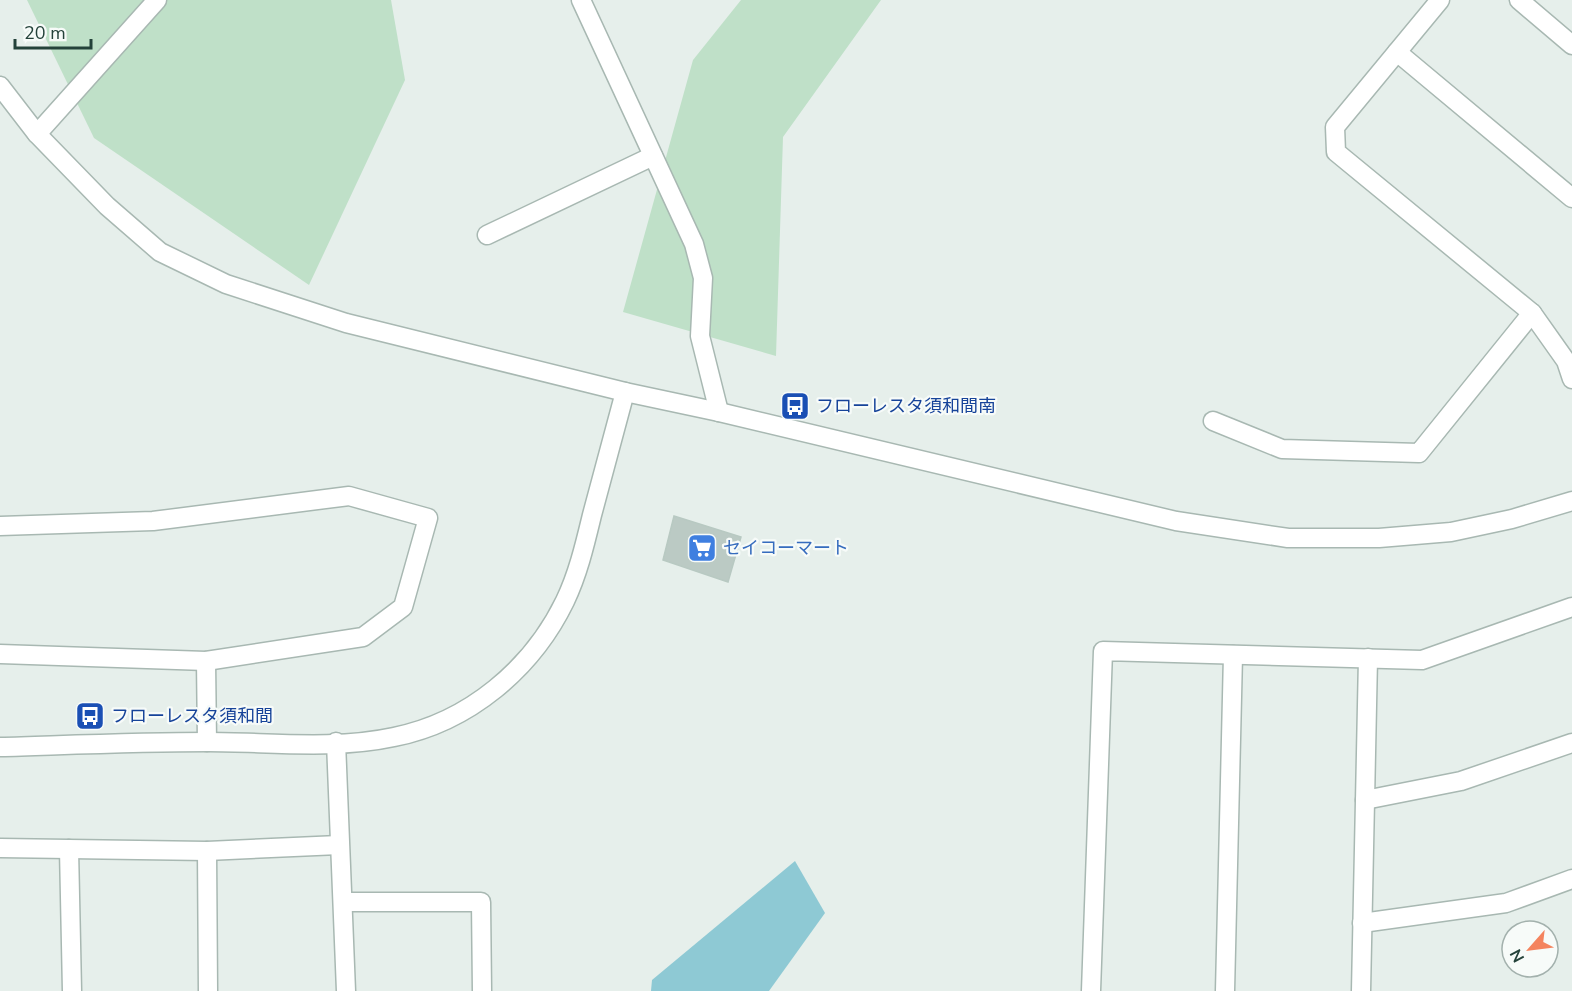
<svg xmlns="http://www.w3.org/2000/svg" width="1572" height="991" viewBox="0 0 1572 991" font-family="'Nunito Sans','Noto Sans JP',sans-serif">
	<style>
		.green { fill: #bfe0c8 }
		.water { fill: #8ec9d4 }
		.building { fill: #bbcac4; stroke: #b8c9c2; stroke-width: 1.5 }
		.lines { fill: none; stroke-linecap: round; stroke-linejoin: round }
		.minor-casing { stroke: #a8b8b2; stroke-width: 21 }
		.minor { stroke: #fff; stroke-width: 18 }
		.labels { text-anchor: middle; stroke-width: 4.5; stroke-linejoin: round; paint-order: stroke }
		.transit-label { font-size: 18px; fill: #164399; stroke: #f7fbf9; text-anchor: start }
		.shop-label { font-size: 18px; fill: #366cbe; stroke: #f7fbf9; text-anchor: start }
	</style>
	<rect width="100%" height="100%" fill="#e6efeb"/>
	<g class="green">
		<path d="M 27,0 L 391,0 L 405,80 L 309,285 L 94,138 Z"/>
		<path d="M 741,0 L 881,0 L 783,137 L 776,356 L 623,312 L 693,60 Z"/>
	</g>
	<path class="water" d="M 795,861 L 825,913 L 769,991 L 651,991 L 652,980 Z"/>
	<path class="building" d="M 674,516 L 741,537 L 728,582 L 663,560 Z"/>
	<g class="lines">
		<g class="minor-casing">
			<g id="minor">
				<path d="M 581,0 L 694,244 L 703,278 L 700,336 L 719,412"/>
				<path d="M 1440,0 L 1335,127 L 1336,152 L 1532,313 L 1566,361 L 1572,379"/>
				<path d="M 1519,0 L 1572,45"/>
				<path d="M 1397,52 L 1572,198"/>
				<path d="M 0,86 L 37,134 L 107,206 L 160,252 L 226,284 L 346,323 L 625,392 L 719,412 L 1176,521 L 1288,538 L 1379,538 L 1451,532 L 1512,519 L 1572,501"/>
				<path d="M 37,134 L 157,0"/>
				<path d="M 487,235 L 653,156"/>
				<path d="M 1213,421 L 1282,449 L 1419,453 L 1532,313"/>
				<path d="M 0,526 L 153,521 L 349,496 L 428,518 L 403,607 L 363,637 L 206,661 L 0,654"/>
				<path d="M 206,661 L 207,742"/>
				<path d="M 336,742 L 346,991"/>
				<path d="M 0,747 C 69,745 139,742 208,742 C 269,742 334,750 394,737 C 469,722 532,669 565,601 C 578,574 585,544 592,515 C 603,474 614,433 625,392"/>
				<path d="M 1365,800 L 1461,781 L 1572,743"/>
				<path d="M 0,848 L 207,851 L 339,845"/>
				<path d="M 69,849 L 72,991"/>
				<path d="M 207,851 L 208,991"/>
				<path d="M 343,902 L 481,902 L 482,991"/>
				<path d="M 1362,923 L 1506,903 L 1572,879"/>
				<path d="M 1091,991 L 1103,651 L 1422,660 L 1572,607"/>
				<path d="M 1225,991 L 1233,655"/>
				<path d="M 1361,991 L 1368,658"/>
			</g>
		</g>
		<use href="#minor" class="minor"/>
	</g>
	<defs>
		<g id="bus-square" transform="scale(1.5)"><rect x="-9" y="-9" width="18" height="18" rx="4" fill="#1a4fb4" stroke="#f7fbf9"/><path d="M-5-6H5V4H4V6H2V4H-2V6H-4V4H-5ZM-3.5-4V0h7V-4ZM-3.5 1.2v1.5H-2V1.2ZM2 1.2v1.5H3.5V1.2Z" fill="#fff"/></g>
		<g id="supermarket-square" transform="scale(1.5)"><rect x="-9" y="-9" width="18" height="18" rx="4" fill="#3f7fe0" stroke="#f7fbf9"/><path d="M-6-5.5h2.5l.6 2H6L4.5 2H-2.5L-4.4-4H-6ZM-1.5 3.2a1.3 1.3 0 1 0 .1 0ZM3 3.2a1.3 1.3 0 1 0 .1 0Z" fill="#fff"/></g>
	</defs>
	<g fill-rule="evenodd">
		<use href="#bus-square" x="795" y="406"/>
		<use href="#supermarket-square" x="702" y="548"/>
		<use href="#bus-square" x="90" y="716"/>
	</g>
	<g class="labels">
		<g class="transit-label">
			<text x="816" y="412">フローレスタ須和間南</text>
			<text x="111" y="722">フローレスタ須和間</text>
		</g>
		<g class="shop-label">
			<text x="723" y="554">セイコーマート</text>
		</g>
	</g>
	<g transform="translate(1530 949) rotate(242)"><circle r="28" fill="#f7fbf9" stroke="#a3b1ad" stroke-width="1.5"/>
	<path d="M0-4.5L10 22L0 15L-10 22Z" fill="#f4845f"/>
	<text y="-9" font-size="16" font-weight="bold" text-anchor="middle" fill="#24423a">N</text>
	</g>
	<path d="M15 39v9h76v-9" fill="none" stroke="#24423a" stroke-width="3"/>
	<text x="24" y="39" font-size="18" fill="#24423a" stroke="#f7fbf9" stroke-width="4.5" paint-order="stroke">20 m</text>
</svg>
